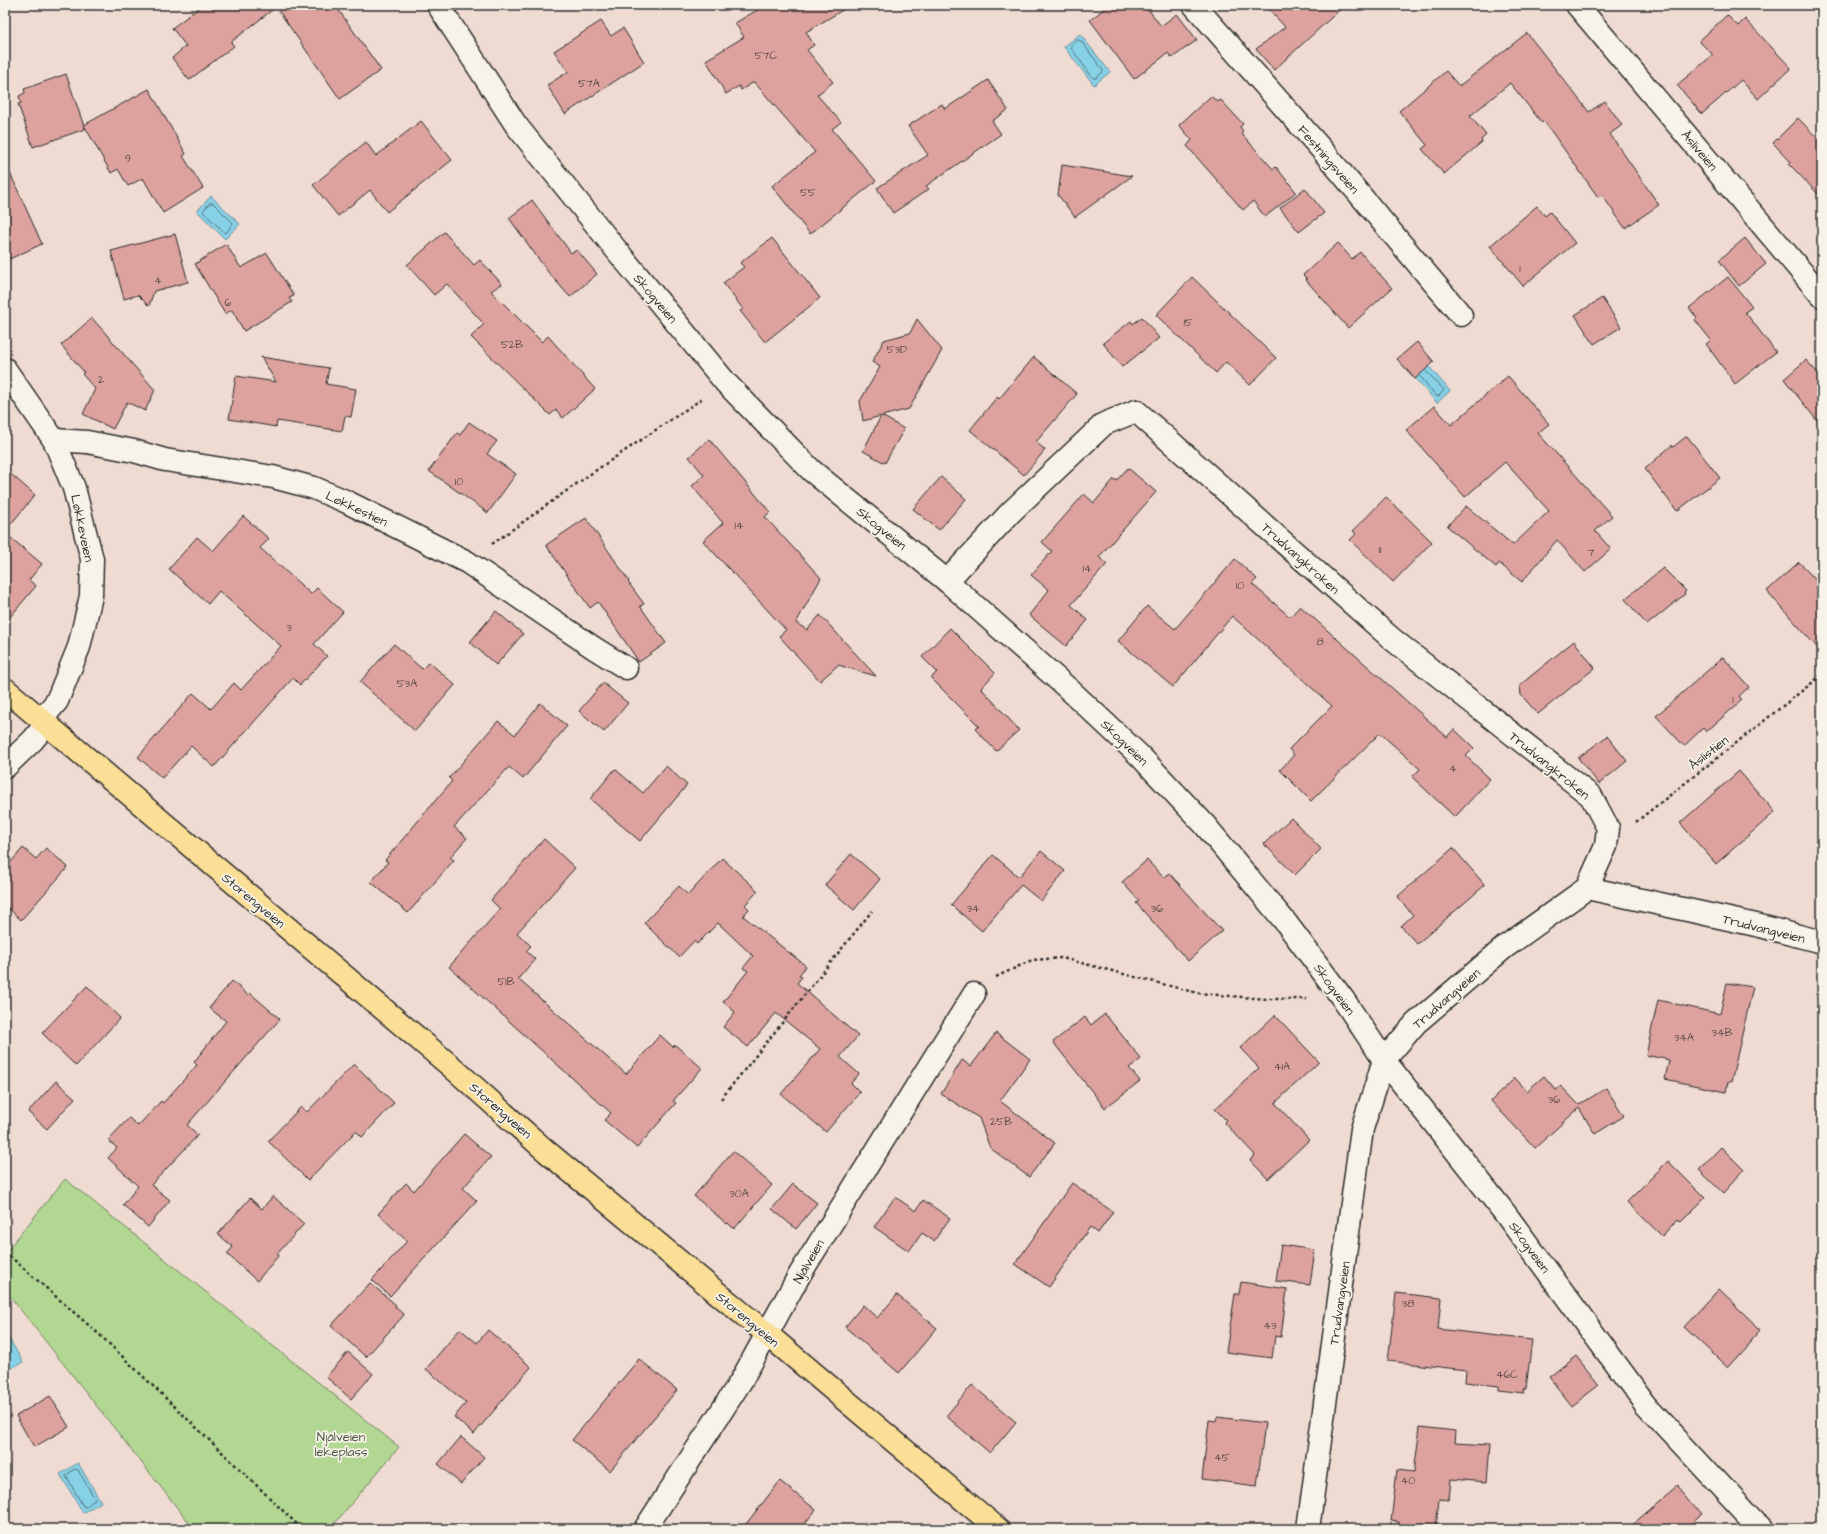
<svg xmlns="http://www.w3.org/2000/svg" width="1827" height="1534" viewBox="0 0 1827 1534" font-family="'Architects Daughter',sans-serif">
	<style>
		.green { fill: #b2d792; stroke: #6e815e }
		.water { fill: #87d1e7; stroke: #628f9c }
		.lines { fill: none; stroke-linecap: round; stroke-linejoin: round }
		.shore { stroke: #506d76; stroke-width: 1 }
		.building { fill: #dda29e; stroke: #2b2b2b }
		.minor-casing { stroke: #2b2b2b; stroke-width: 25 }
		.major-casing { stroke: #2b2b2b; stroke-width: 25 }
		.path { stroke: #2b2b2b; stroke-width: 2.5; stroke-dasharray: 3 3; stroke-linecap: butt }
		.minor { stroke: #f7f3e8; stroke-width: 22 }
		.major { stroke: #fbdf96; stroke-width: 22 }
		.labels { text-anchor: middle; stroke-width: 3.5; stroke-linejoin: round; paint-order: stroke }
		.number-label { font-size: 11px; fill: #584948 }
		.street-label { font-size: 13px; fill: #2b2b2b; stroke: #f7f3e8 }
		.park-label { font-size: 13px; fill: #4d5645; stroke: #f7f3e8 }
	</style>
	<rect width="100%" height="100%" fill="#efdbd2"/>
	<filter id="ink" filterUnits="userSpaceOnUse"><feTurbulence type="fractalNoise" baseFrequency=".025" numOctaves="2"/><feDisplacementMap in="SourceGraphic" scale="8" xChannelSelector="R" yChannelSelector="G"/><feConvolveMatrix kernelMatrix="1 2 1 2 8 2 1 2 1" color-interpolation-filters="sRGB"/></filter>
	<g filter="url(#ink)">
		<path class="green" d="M 65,1179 L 399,1447 L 330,1529 L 194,1529 L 5,1290 L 5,1253 Z"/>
		<g class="water">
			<path d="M 1080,34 L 1110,72 L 1094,85 L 1064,47 Z"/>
			<path d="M 211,196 L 240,224 L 225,239 L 197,211 Z"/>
			<path d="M 1427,364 L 1450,391 L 1437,403 L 1413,376 Z"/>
			<path d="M 5,1332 L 23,1362 L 6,1371 L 5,1369 Z"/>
			<path d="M 78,1463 L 101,1502 L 83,1513 L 60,1474 Z"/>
		</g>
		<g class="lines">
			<g class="shore">
				<path d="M 1078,40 L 1081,41 L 1103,70 L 1103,72 L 1096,78 L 1093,78 L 1071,48 L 1071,46 Z"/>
				<path d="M 210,203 L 213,203 L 233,223 L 226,233 L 224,232 L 203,212 Z"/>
				<path d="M 1420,376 L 1436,396 L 1439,396 L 1444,390 L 1426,371"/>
				<path d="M 75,1469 L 78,1470 L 95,1499 L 86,1507 L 83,1506 L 66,1476 Z"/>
			</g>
		</g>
		<g class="building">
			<path d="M 203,5 L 335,5 L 381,70 L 340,99 L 276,7 L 231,42 L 234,46 L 189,80 L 172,58 L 186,46 L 172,28 Z"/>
			<path d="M 766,5 L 851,5 L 806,32 L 814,45 L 807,50 L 833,82 L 817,95 L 841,122 L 832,129 L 876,181 L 810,234 L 772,186 L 815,152 L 754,82 L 741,90 L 739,86 L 726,94 L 706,60 L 744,37 L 735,23 Z"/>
			<path d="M 1109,5 L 1145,5 L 1161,26 L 1177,14 L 1197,40 L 1172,58 L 1168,53 L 1134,79 L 1090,20 Z"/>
			<path d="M 1265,5 L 1345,5 L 1274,70 L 1256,49 L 1285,27 Z"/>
			<path d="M 1727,15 L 1738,26 L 1745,19 L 1791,68 L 1758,99 L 1741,80 L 1702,114 L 1677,85 L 1713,55 L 1699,41 Z"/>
			<path d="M 601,21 L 611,36 L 623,28 L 644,62 L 565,114 L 547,85 L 568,72 L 554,51 Z"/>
			<path d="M 1527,33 L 1589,112 L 1605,101 L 1622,125 L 1610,134 L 1659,205 L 1625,228 L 1602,195 L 1598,197 L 1544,121 L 1542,123 L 1510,83 L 1470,116 L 1486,135 L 1481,140 L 1482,142 L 1444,174 L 1422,149 L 1427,145 L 1399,111 L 1446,71 L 1459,86 Z"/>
			<path d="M 66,74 L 85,129 L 33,147 L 18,104 L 21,103 L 19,96 L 25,93 L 24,89 Z"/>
			<path d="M 988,80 L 1008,110 L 992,121 L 1001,134 L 926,186 L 929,189 L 893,213 L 877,188 L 928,155 L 908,126 L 942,104 L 945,109 Z"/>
			<path d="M 149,89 L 186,154 L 183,156 L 203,188 L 163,213 L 143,178 L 128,186 L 118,169 L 111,173 L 84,125 Z"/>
			<path d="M 1211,96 L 1217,102 L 1221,100 L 1243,124 L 1240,127 L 1243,131 L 1241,133 L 1273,169 L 1276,167 L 1296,192 L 1265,217 L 1253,201 L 1243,210 L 1187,146 L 1192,140 L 1179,125 Z"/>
			<path d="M 1798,118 L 1822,143 L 1822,198 L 1789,164 L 1791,162 L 1773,143 Z"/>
			<path d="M 421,121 L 452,160 L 387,212 L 370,190 L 338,216 L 313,185 L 366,142 L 376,156 Z"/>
			<path d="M 5,162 L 42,244 L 5,261 Z"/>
			<path d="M 1062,165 L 1132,176 L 1075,217 L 1058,195 Z"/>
			<path d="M 1305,188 L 1324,213 L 1299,232 L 1280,208 Z"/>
			<path d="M 532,200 L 571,253 L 577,250 L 597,274 L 570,297 L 548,272 L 509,218 Z"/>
			<path d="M 1537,206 L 1545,216 L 1550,212 L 1575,243 L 1523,286 L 1490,246 Z"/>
			<path d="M 444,232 L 474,265 L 480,260 L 502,284 L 491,291 L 542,342 L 548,336 L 595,389 L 563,418 L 556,410 L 550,415 L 471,337 L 484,324 L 447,284 L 434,295 L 407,265 Z"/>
			<path d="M 175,234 L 188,282 L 154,291 L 149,306 L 138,295 L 124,299 L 111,251 Z"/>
			<path d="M 772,238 L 820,298 L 765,342 L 740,311 L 743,309 L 723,283 L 744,267 L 740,263 Z"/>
			<path d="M 1745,238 L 1766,264 L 1739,286 L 1719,260 Z"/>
			<path d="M 1338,243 L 1352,259 L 1360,252 L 1392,288 L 1348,328 L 1306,280 L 1307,279 L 1303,275 Z"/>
			<path d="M 226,244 L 241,268 L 267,253 L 294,296 L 289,298 L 292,302 L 244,331 L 232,310 L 225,314 L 195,264 Z"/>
			<path d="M 1192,277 L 1276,358 L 1250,385 L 1226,362 L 1216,373 L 1156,315 Z"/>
			<path d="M 1728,277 L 1752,307 L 1745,312 L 1776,352 L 1735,384 L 1706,344 L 1711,340 L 1695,320 L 1697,318 L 1689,308 Z"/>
			<path d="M 1602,298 L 1621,327 L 1594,344 L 1575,315 Z"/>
			<path d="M 1142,317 L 1159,338 L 1122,367 L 1103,343 L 1131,321 L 1133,324 Z"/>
			<path d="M 92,318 L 155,390 L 145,411 L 127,402 L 113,429 L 83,414 L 95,389 L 82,374 L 84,372 L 61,345 Z"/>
			<path d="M 917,319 L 942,350 L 909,409 L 882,416 L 904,429 L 885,463 L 863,451 L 881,416 L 863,421 L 860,401 L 880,367 L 872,362 L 884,340 L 910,333 Z"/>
			<path d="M 1417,342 L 1434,362 L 1415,379 L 1397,359 Z"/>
			<path d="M 261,357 L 329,368 L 326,384 L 356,389 L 351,417 L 345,416 L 342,431 L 277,421 L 276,427 L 229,419 L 236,376 L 276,382 Z"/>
			<path d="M 1034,357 L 1077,394 L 1036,442 L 1045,450 L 1024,475 L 970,430 L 997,397 L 999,399 Z"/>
			<path d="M 1806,360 L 1822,378 L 1822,427 L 1784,379 Z"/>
			<path d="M 1508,376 L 1549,424 L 1538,433 L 1612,516 L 1595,531 L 1611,549 L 1585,572 L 1557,540 L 1522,582 L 1499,563 L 1496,567 L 1447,526 L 1466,506 L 1513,545 L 1549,511 L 1505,462 L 1465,497 L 1406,430 L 1434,406 L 1451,425 Z"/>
			<path d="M 469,422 L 497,441 L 487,454 L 516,474 L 488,513 L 429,471 L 457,433 L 460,435 Z"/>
			<path d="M 1687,436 L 1720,478 L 1677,511 L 1645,469 L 1672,445 L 1673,447 Z"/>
			<path d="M 709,439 L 770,512 L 765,517 L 821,578 L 796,623 L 807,630 L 820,615 L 876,676 L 838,665 L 820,681 L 779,636 L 786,630 L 703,541 L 723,523 L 692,486 L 704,475 L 689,457 Z"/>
			<path d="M 1128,468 L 1156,492 L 1099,557 L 1107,564 L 1071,605 L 1088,620 L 1066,646 L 1029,615 L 1049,590 L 1031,575 L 1052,551 L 1042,542 L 1084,494 L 1094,503 L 1114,479 L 1116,481 Z"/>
			<path d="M 5,469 L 35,495 L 5,531 Z"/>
			<path d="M 941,477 L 966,499 L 939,530 L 913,509 Z"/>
			<path d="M 1386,497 L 1432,542 L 1393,582 L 1350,540 L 1356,534 L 1353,531 Z"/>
			<path d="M 243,516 L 269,539 L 260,548 L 311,594 L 317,588 L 343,612 L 314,644 L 327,656 L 300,685 L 293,678 L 214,767 L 191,746 L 162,778 L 138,757 L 193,693 L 211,709 L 234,683 L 241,690 L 281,646 L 219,591 L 208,604 L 169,569 L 197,537 L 213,551 Z"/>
			<path d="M 586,518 L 629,581 L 628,582 L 644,604 L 640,606 L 666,643 L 639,662 L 598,602 L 590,608 L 546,545 Z"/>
			<path d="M 5,533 L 42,564 L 29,580 L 36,586 L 5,623 Z"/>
			<path d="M 1235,559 L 1257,579 L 1252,584 L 1290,617 L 1300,606 L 1447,737 L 1454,729 L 1474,748 L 1466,756 L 1490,779 L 1455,817 L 1412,777 L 1420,769 L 1380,733 L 1311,801 L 1280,770 L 1294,755 L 1289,749 L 1332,706 L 1232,616 L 1173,687 L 1118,641 L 1147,606 L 1175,629 Z"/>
			<path d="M 1799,562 L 1822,587 L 1822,653 L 1767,591 Z"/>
			<path d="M 1663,568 L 1686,591 L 1684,593 L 1685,594 L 1647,625 L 1625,599 Z"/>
			<path d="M 496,611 L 523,634 L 496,665 L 470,642 Z"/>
			<path d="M 950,628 L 995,673 L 981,688 L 1019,730 L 996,751 L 975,729 L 979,726 L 931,678 L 937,672 L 922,657 Z"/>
			<path d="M 1574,641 L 1595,668 L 1538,714 L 1521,695 L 1520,685 Z"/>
			<path d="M 394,644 L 422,669 L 429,662 L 455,685 L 415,731 L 360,682 Z"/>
			<path d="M 1723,657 L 1749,687 L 1739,696 L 1742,700 L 1706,732 L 1703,728 L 1684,746 L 1656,716 Z"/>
			<path d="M 603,683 L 628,703 L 604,732 L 579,711 Z"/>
			<path d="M 540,703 L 567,726 L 523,779 L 509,767 L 454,827 L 467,838 L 450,857 L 454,860 L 408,913 L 371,882 L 388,862 L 385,860 L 452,781 L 449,778 L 498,721 L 515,735 Z"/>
			<path d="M 1607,736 L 1627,761 L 1599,784 L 1578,758 Z"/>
			<path d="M 666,766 L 687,785 L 640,841 L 590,799 L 615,769 L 643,793 Z"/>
			<path d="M 1739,771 L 1775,812 L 1716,864 L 1680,823 Z"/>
			<path d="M 1291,818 L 1321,849 L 1295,875 L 1264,844 Z"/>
			<path d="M 544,839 L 575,868 L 517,933 L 531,946 L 526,951 L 535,959 L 518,979 L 626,1074 L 660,1035 L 673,1047 L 675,1045 L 702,1068 L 673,1101 L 676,1103 L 637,1148 L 604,1120 L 611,1113 L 449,967 L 500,909 L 491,900 Z"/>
			<path d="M 23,848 L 36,859 L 46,848 L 68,867 L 21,920 L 5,905 L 5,869 Z"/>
			<path d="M 1453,848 L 1485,885 L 1417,944 L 1401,926 L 1413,915 L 1397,897 Z"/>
			<path d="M 1041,851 L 1065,871 L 1041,901 L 1021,885 L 982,931 L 951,905 L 993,855 L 1019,877 Z"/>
			<path d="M 851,854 L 880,879 L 854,910 L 825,885 Z"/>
			<path d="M 722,858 L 758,891 L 745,905 L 749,909 L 743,916 L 806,966 L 799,975 L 802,977 L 797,983 L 858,1036 L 840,1057 L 859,1074 L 851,1083 L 860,1092 L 826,1132 L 781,1094 L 820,1049 L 776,1013 L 748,1047 L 723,1027 L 735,1012 L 723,1002 L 748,971 L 743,968 L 753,956 L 718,923 L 697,944 L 694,941 L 679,957 L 644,923 L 679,886 L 688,895 Z"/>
			<path d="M 1147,860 L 1164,878 L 1169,873 L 1222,931 L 1188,961 L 1136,903 L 1139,901 L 1122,882 Z"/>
			<path d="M 232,981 L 248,995 L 250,993 L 280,1019 L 187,1125 L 198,1135 L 151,1185 L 170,1200 L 148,1227 L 123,1205 L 138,1186 L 108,1158 L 117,1148 L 108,1140 L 129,1118 L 138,1126 L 161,1101 L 163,1103 L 197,1065 L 194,1062 L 226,1021 L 209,1008 Z"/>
			<path d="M 1727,983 L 1753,987 L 1731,1082 L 1728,1082 L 1726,1092 L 1665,1079 L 1669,1060 L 1646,1055 L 1658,1000 L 1720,1014 Z"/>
			<path d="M 87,986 L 120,1018 L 76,1066 L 42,1033 Z"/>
			<path d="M 1105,1014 L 1141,1059 L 1129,1068 L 1140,1081 L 1105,1108 L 1053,1042 L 1085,1017 L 1091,1025 Z"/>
			<path d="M 1275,1015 L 1319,1062 L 1275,1103 L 1309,1140 L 1268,1179 L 1250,1160 L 1255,1155 L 1224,1122 L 1226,1120 L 1215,1109 L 1259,1068 L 1240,1048 Z"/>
			<path d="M 996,1033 L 1030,1059 L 1000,1101 L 1055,1143 L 1029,1177 L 990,1148 L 979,1118 L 941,1094 L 962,1060 L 971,1066 Z"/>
			<path d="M 354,1064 L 394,1103 L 362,1137 L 356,1131 L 308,1180 L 268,1141 L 301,1107 L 307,1112 Z"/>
			<path d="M 1544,1076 L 1556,1090 L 1561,1086 L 1579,1105 L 1606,1088 L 1624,1116 L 1595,1134 L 1579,1108 L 1535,1148 L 1491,1101 L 1515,1078 L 1527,1091 Z"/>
			<path d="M 56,1081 L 75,1098 L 47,1129 L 28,1112 Z"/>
			<path d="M 464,1134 L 491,1157 L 463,1188 L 477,1201 L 390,1296 L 372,1280 L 407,1241 L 378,1214 L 406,1183 L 414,1191 Z"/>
			<path d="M 1721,1147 L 1744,1170 L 1723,1193 L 1699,1170 Z"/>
			<path d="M 733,1151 L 772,1185 L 734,1229 L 728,1223 L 727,1224 L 694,1196 Z"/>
			<path d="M 1668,1161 L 1705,1198 L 1681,1222 L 1678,1219 L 1662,1236 L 1627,1202 Z"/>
			<path d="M 1072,1183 L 1113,1212 L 1098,1233 L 1090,1227 L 1049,1287 L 1015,1264 Z"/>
			<path d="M 793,1184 L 817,1203 L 796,1229 L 772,1209 Z"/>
			<path d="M 273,1196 L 304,1224 L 277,1254 L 279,1255 L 257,1281 L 227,1254 L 233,1247 L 218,1234 L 250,1198 L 262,1209 Z"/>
			<path d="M 895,1197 L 916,1211 L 923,1200 L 950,1218 L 934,1241 L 922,1233 L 909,1251 L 874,1227 Z"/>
			<path d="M 1281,1245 L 1315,1250 L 1310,1285 L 1276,1281 Z"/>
			<path d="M 1241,1282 L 1287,1289 L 1281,1337 L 1275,1336 L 1272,1358 L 1226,1352 L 1235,1294 L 1239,1294 Z"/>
			<path d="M 370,1283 L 396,1305 L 395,1307 L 404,1315 L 366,1357 L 331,1326 Z"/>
			<path d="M 1719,1290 L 1761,1330 L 1728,1367 L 1685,1327 Z"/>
			<path d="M 1396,1293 L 1441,1298 L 1438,1329 L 1532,1340 L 1526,1389 L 1524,1389 L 1524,1393 L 1499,1390 L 1499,1386 L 1465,1382 L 1466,1370 L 1388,1361 Z"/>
			<path d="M 897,1295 L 937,1328 L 899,1373 L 845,1327 L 863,1305 L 877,1318 Z"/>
			<path d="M 460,1329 L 477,1343 L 488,1330 L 531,1367 L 474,1434 L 454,1417 L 466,1403 L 426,1369 Z"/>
			<path d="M 348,1352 L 373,1374 L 351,1399 L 326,1377 Z"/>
			<path d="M 1576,1356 L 1599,1385 L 1572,1406 L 1549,1377 Z"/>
			<path d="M 639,1359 L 677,1390 L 610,1471 L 572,1440 Z"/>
			<path d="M 972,1385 L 1016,1422 L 990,1453 L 946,1416 Z"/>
			<path d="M 50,1396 L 69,1427 L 34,1447 L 16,1416 Z"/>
			<path d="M 1217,1417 L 1265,1423 L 1257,1486 L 1202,1479 L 1209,1420 L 1216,1421 Z"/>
			<path d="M 1420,1427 L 1456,1431 L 1455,1443 L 1490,1445 L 1487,1482 L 1451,1479 L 1449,1500 L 1439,1499 L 1436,1529 L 1398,1529 L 1399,1522 L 1391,1521 L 1397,1470 L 1414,1472 Z"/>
			<path d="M 461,1437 L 484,1457 L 461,1484 L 438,1464 Z"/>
			<path d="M 780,1481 L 816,1510 L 800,1529 L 742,1529 Z"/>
			<path d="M 1679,1485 L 1704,1515 L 1687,1529 L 1627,1529 Z"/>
		</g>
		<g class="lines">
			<g class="minor-casing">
				<g id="minor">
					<path d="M 438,5 L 516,125 L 618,252 L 726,383 L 812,471 L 947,581 L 1073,693 L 1140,756 L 1204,824 L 1287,924 L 1343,999 L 1384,1060 L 1504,1212 L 1646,1405 L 1761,1529"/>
					<path d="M 1194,5 L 1323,151 L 1461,315"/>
					<path d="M 1577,5 L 1822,296"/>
					<path d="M 5,369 L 54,440 L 74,488 L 92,559 L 91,596 L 79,647 L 57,701 L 42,719"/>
					<path d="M 54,440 L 87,442 L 134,451 L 165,460 L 273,477 L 314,488 L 345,501 L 467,562 L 594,648 L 626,668"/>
					<path d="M 947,581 L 1011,512 L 1104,424 L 1136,411 L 1392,639 L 1591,796 L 1608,828 L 1606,846 L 1587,888"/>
					<path d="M 5,767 L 33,740 L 47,723"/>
					<path d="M 645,1529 L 741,1381 L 800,1274 L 974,994"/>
					<path d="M 1308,1529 L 1362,1129 L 1384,1060 L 1416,1023 L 1505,947 L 1587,888 L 1756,925 L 1822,942"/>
				</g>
			</g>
			<g class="major-casing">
				<path id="major" d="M 5,689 L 453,1068 L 546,1151 L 767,1334 L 998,1529"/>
			</g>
			<g class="path">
				<path d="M 492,544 L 589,475 L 703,398"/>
				<path d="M 1636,822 L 1822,675"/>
				<path d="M 996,977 L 1032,960 L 1062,958 L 1197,993 L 1265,999 L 1307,999"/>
				<path d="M 721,1099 L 872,911"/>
				<path d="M 5,1252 L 101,1336 L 302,1529"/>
			</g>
			<use href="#minor" class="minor"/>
			<use href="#major" class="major"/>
		</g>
	</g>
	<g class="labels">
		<g class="number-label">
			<text x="766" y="59">57C</text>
			<text x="589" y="87">57A</text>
			<text x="128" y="162">9</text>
			<text x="808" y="196">55</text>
			<text x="1520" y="272">1</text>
			<text x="158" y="284">4</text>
			<text x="228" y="306">6</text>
			<text x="1188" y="326">15</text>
			<text x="512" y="348">52B</text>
			<text x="897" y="353">53D</text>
			<text x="101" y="383">2</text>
			<text x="459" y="485">10</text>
			<text x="739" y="529">14</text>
			<text x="1380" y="553">11</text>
			<text x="1591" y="556">7</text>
			<text x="1087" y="572">14</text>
			<text x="1240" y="589">10</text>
			<text x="289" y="631">3</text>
			<text x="1320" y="645">8</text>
			<text x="407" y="687">53A</text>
			<text x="1733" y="703">1</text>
			<text x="1453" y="772">4</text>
			<text x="973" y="912">34</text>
			<text x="1157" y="912">36</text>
			<text x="506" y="985">51B</text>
			<text x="1722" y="1036">34B</text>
			<text x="1684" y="1041">34A</text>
			<text x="1282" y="1070">41A</text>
			<text x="1554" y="1103">36</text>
			<text x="1001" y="1125">25B</text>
			<text x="739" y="1197">30A</text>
			<text x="1408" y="1307">38</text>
			<text x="1270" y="1329">43</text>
			<text x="1507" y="1378">46C</text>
			<text x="1222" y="1461">45</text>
			<text x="1408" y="1484">40</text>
		</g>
		<g class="street-label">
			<text transform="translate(1700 150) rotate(50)" y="5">Åsliveien</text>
			<text transform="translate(1329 159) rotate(49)" y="5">Festningsveien</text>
			<text transform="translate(656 298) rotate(50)" y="5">Skogveien</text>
			<text transform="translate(357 508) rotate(25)" y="5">Løkkestien</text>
			<text transform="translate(83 528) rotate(78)" y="5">Løkkeveien</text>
			<text transform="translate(882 528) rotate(39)" y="5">Skogveien</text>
			<text transform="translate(1301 558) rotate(42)" y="5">Trudvangkroken</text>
			<text transform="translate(1125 742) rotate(44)" y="5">Skogveien</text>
			<text transform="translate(1708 752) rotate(-38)" y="5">Åslistien</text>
			<text transform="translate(1550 765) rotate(39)" y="5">Trudvangkroken</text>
			<text transform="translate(254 900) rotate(40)" y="5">Storengveien</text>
			<text transform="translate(1764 928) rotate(14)" y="5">Trudvangveien</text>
			<text transform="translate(1335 989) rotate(54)" y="5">Skogveien</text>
			<text transform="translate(1446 998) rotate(-41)" y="5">Trudvangveien</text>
			<text transform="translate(501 1110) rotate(41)" y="5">Storengveien</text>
			<text transform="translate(1530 1247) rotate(54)" y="5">Skogveien</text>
			<text transform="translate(808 1261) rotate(-60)" y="5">Njålveien</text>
			<text transform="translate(1339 1303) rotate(-82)" y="5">Trudvangveien</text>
			<text transform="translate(748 1319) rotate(40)" y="5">Storengveien</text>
		</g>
		<g class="park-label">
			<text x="341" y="1441">Njålveien<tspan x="341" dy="15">lekeplass</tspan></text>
		</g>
	</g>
	<rect width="1827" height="1534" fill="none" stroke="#f7f3e8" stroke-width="20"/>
	<rect x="10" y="10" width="1807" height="1514" fill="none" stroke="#2b2b2b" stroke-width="1.5" filter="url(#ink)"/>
</svg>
